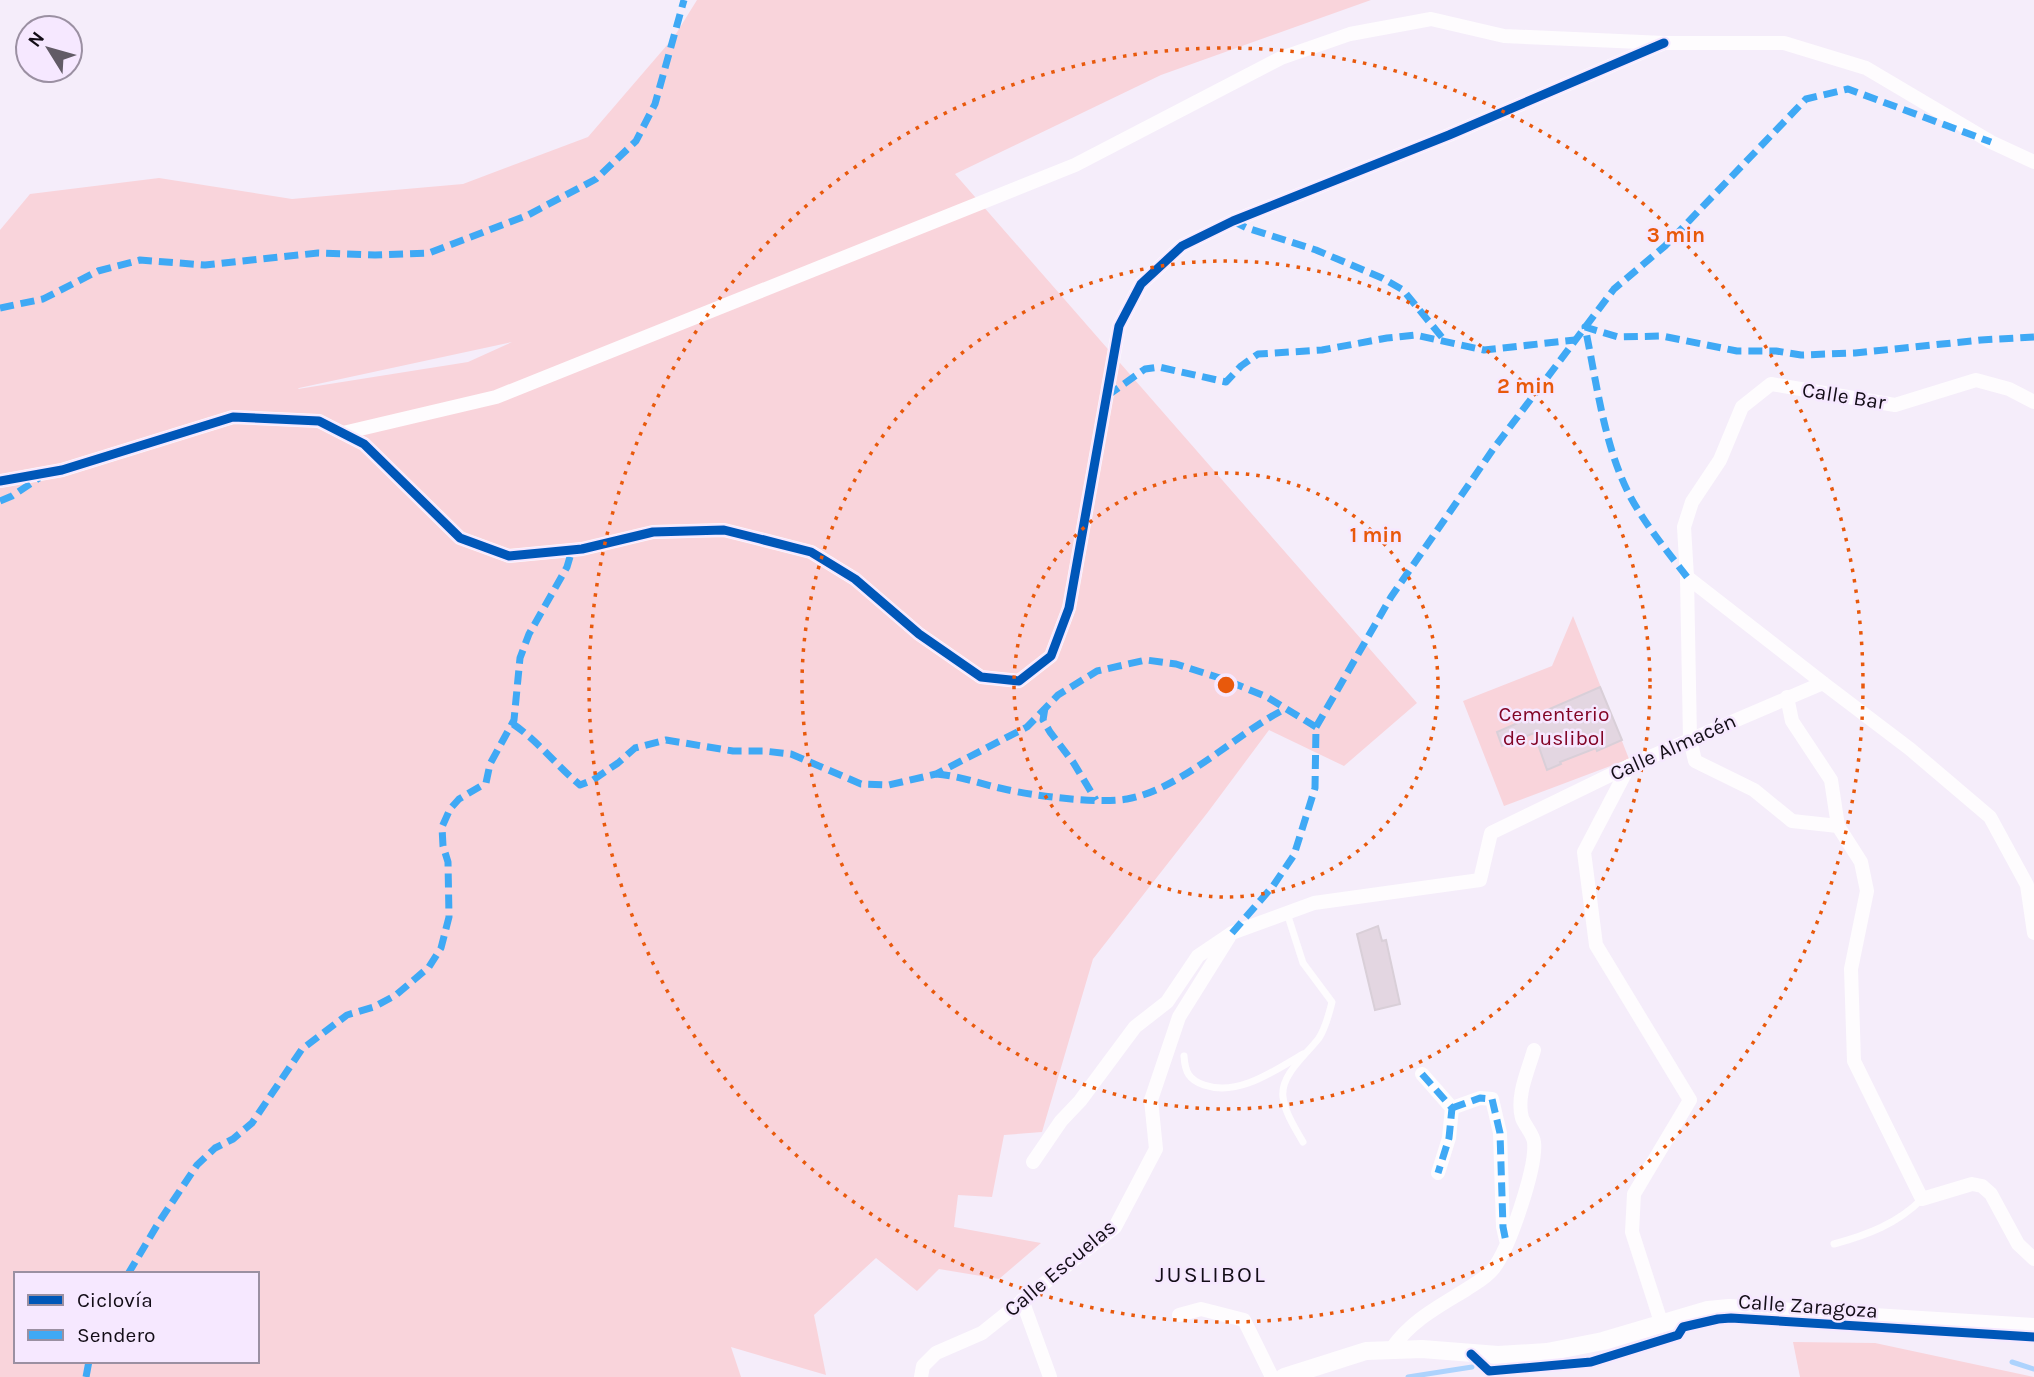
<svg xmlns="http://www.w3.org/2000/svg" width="2034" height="1377" viewBox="0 0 2034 1377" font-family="Karla,sans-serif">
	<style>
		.green { fill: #f9d4db; fill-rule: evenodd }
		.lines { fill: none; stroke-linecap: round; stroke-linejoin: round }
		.stream { stroke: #add3fd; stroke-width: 5 }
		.building { fill: #e3d6e1; stroke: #d9cfd8; stroke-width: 2 }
		.service { stroke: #fefcfe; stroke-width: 7 }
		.minor { stroke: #fefcfe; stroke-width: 14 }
		.tertiary { stroke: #fefcfe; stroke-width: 18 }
		.quiet { stroke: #3fa9f5; stroke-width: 7; stroke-dasharray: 14 7; stroke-linecap: butt }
		.cycleway-casing { stroke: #f6e8ff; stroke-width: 13 }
		.cycleway { stroke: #0057b8; stroke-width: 9 }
		.ring { fill: none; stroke: #e8590c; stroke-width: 3.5; stroke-dasharray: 3.5 7 }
		.labels { text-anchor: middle; stroke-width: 5; stroke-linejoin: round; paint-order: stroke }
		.street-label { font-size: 21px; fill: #130d17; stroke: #f6e8ff }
		.park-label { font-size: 21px; fill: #820526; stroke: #f6e8ff }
		.neighbourhood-label { font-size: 23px; letter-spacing: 2px; fill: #130d17; stroke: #f6e8ff }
		.centre { fill: #e8590c; stroke: #f6e8ff; stroke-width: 3.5 }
		.ring-label { font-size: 21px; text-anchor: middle; font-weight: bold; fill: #e8590c; stroke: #f6e8ff; stroke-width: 5; stroke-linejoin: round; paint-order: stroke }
	</style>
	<rect width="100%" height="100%" fill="#f5edfa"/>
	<g class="green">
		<path d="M 697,0 L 1371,0 L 1161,75 L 955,174 L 1417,703 L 1344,766 L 1269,730 L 1208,812 L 1093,959 L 1042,1132 L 1004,1135 L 992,1197 L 958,1195 L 954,1227 L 1041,1243 L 999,1279 L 939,1269 L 917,1291 L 876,1258 L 814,1315 L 826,1375 L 731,1347 L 741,1377 L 0,1377 L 0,230 L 30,194 L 159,178 L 292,199 L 463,184 L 588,137 L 674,37 ZM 512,342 L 468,362 L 298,389 L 299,388 ZM 16,1274 L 257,1274 L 257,1361 L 16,1361 Z"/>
		<path d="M 1573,616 L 1629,759 L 1504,806 L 1463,701 L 1552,666 Z"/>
		<path d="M 1793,1342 L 1875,1343 L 2034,1377 L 1800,1377 Z"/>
	</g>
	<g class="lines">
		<g class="stream">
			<path d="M 2012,1362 L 2034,1369"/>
			<path d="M 1408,1377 L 1472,1367"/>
		</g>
	</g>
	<g class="building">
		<path d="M 1600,687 L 1622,740 L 1597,751 L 1596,748 L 1560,762 L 1561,764 L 1547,770 L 1534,733 L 1502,746 L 1497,732 Z"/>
		<path d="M 1378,926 L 1382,941 L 1386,940 L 1400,1004 L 1375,1010 L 1357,934 Z"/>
	</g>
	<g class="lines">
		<g class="service">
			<path d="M 1287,913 L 1303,963 L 1332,1002 C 1329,1014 1326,1027 1319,1038 C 1307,1054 1280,1075 1283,1097 C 1285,1113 1295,1128 1303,1142"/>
			<path d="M 1184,1056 C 1185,1072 1189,1080 1204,1085 C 1239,1097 1275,1070 1303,1054"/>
			<path d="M 1834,1244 C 1867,1235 1897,1224 1922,1199"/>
		</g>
		<g class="minor">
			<path d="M 343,433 L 496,397 L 1075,165 L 1281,58 L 1350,34 L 1431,19 L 1504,36 L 1664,43 L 1784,43 L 1866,68 L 1991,142 L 2034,162"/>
			<path d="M 0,481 L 62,470 L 233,417 L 319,421 L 364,444 L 460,538 L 509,556 L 582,549 L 653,532 L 724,530 L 760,539 L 811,552 L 855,579 L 919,634 L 981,677 L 1019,681 L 1051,656 L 1069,608 L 1119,326 L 1141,284 L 1182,246 L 1233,221 L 1449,135 L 1664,43"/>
			<path d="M 1687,577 L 1823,683"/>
			<path d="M 1787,697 L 1792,721 L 1831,780 L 1838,826 L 1861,862 L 1867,891 L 1851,969 L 1854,1061 L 1922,1199 L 1972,1184 L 1982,1186 L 1991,1194 L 2018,1244 L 2034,1259"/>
			<path d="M 1629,766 L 1584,852 L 1596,945 L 1690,1100 L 1634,1194 L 1632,1232 L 1661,1322"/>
			<path d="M 1838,826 L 1792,821 L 1754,790 L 1695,761 L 1690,739 L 1687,577 L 1684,527 L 1692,502 L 1720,460 L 1742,407 L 1771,384 L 1895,405 L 1976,380 L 2009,389 L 2034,402"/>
			<path d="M 1422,1074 L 1452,1108 L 1449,1138 L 1438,1173"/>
			<path d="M 1452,1108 L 1480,1098 L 1492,1099 L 1500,1133 L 1503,1227 L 1506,1240"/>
			<path d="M 1033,1162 L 1061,1121 L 1080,1101 L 1135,1027 L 1167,1002 L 1198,956 L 1232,933 L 1314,903 L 1480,880 L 1491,833 L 1629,766 L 1823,683 L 1910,749 L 1990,817 L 2027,885 L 2034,933"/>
			<path d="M 1022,1300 L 1050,1377"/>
			<path d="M 1179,1315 L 1201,1309 L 1244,1320 L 1272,1377"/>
			<path d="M 1392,1348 C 1412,1320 1438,1307 1467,1289 C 1476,1283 1486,1278 1493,1269 C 1509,1249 1537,1167 1534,1142 C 1533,1134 1525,1126 1522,1118 C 1516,1096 1528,1071 1534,1050"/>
			<path d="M 921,1377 L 923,1366 L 936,1353 L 982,1333 L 1115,1227 L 1156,1149 L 1151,1100 L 1179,1017 L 1229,937"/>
		</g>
		<path class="tertiary" d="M 1284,1377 L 1366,1351 L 1422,1349 L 1498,1355 L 1547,1352 L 1603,1341 L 1708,1310 L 1729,1308 L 2034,1327"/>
		<g class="quiet">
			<path d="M 1233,221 L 1247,228 L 1316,250 L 1382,278 L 1403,290 L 1445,341"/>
			<path d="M 0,308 L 43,299 L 98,271 L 140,260 L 205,265 L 318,253 L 375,255 L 429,253 L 528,215 L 596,179 L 636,141 L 655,104 L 684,0"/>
			<path d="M 1107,396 L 1145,369 L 1159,367 L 1226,382 L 1241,366 L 1258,354 L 1322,350 L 1387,338 L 1415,335 L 1484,350 L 1575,340"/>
			<path d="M 0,501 L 12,496 L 39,478"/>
			<path d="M 1687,577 C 1668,552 1647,527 1631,498 C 1604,447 1597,384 1585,327 L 1618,337 L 1662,336 L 1737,351 L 1776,351 L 1801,355 L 1855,353 L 1981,340 L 2034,337"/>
			<path d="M 1045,708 L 1043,720 L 1050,732 L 1073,762 L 1096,800"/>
			<path d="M 513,724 C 538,741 557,766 580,785 L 593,780 L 618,763 L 635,748 L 666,740 L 733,751 L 764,751 L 791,754 L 861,784 L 889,785 L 936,774 L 1027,727 L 1058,695 L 1097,671 L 1146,660 L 1176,664 L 1223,679 L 1267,697 L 1316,727"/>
			<path d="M 936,774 C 960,776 981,784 1004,789 C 1034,796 1099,804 1127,799 C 1180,790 1237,733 1285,709"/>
			<path d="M 1232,933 L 1273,886 L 1294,855 L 1315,788 L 1316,727 L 1391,597 L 1494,448 L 1614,289 L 1665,246 L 1806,99 L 1848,89 L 1991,142"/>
			<path d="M 1422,1074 L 1452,1108 L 1449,1138 L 1438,1173"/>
			<path d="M 1452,1108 L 1480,1098 L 1492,1099 L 1500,1133 L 1503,1227 L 1506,1242"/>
			<path d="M 128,1274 L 159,1222 L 197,1165 L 215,1148 L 233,1139 L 252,1123 L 302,1049 L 347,1015 L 374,1007 L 396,995 L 429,967 L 441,948 L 449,917 L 448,862 L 443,846 L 442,827 L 450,809 L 459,799 L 486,783 L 490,764 L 514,720 L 520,658 L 529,634 L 567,567 L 572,550"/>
			<path d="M 86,1377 L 89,1361"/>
		</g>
		<g class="cycleway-casing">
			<g id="cycleway">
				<path d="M 0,481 L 62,470 L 233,417 L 319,421 L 364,444 L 460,538 L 509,556 L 582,549 L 653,532 L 724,530 L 760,539 L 811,552 L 855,579 L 919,634 L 981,677 L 1019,681 L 1051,656 L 1069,608 L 1119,326 L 1141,284 L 1182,246 L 1233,221 L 1449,135 L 1664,43"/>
				<path d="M 1471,1354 L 1489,1371 L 1591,1362 L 1678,1335 L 1683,1327 L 1718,1319 L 1731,1318 L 2034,1337"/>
			</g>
		</g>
		<use href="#cycleway" class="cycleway"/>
	</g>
	<g class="ring">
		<circle cx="1226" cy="685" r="212"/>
		<circle cx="1226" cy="685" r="424"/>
		<circle cx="1226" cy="685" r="637"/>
	</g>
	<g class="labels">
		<g class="street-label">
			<text transform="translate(1844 396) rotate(9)" y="7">Calle Bar</text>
			<text transform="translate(1673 747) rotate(-24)" y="7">Calle Almacén</text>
			<text transform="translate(1060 1268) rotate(-40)" y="7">Calle Escuelas</text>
			<text transform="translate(1808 1306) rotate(4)" y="7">Calle Zaragoza</text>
		</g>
		<g class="park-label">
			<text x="1554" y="721">Cementerio<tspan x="1554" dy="24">de Juslibol</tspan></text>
		</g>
		<g class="neighbourhood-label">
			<text x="1211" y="1282">JUSLIBOL</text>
		</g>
	</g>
	<circle cx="1226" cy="685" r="10" class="centre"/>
	<g class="ring-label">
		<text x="1676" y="242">3 min</text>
		<text x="1526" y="393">2 min</text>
		<text x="1376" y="542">1 min</text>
	</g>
	<rect x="14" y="1272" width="245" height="91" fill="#f6e8ff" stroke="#9b90a2" stroke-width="2"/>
	<rect x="28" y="1295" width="35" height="10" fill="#0057b8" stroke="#9b90a2" stroke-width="2"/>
	<text x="77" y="1307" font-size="21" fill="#130d17">Ciclovía</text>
	<rect x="28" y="1330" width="35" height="10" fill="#3fa9f5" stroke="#9b90a2" stroke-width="2"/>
	<text x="77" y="1342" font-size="21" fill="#130d17">Sendero</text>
	<g transform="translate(49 49) rotate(307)"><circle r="33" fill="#f6e8ff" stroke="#9b90a2" stroke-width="2"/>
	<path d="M0-5L12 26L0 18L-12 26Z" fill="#625b66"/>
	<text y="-10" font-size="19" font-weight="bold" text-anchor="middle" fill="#130d17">N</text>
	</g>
</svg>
